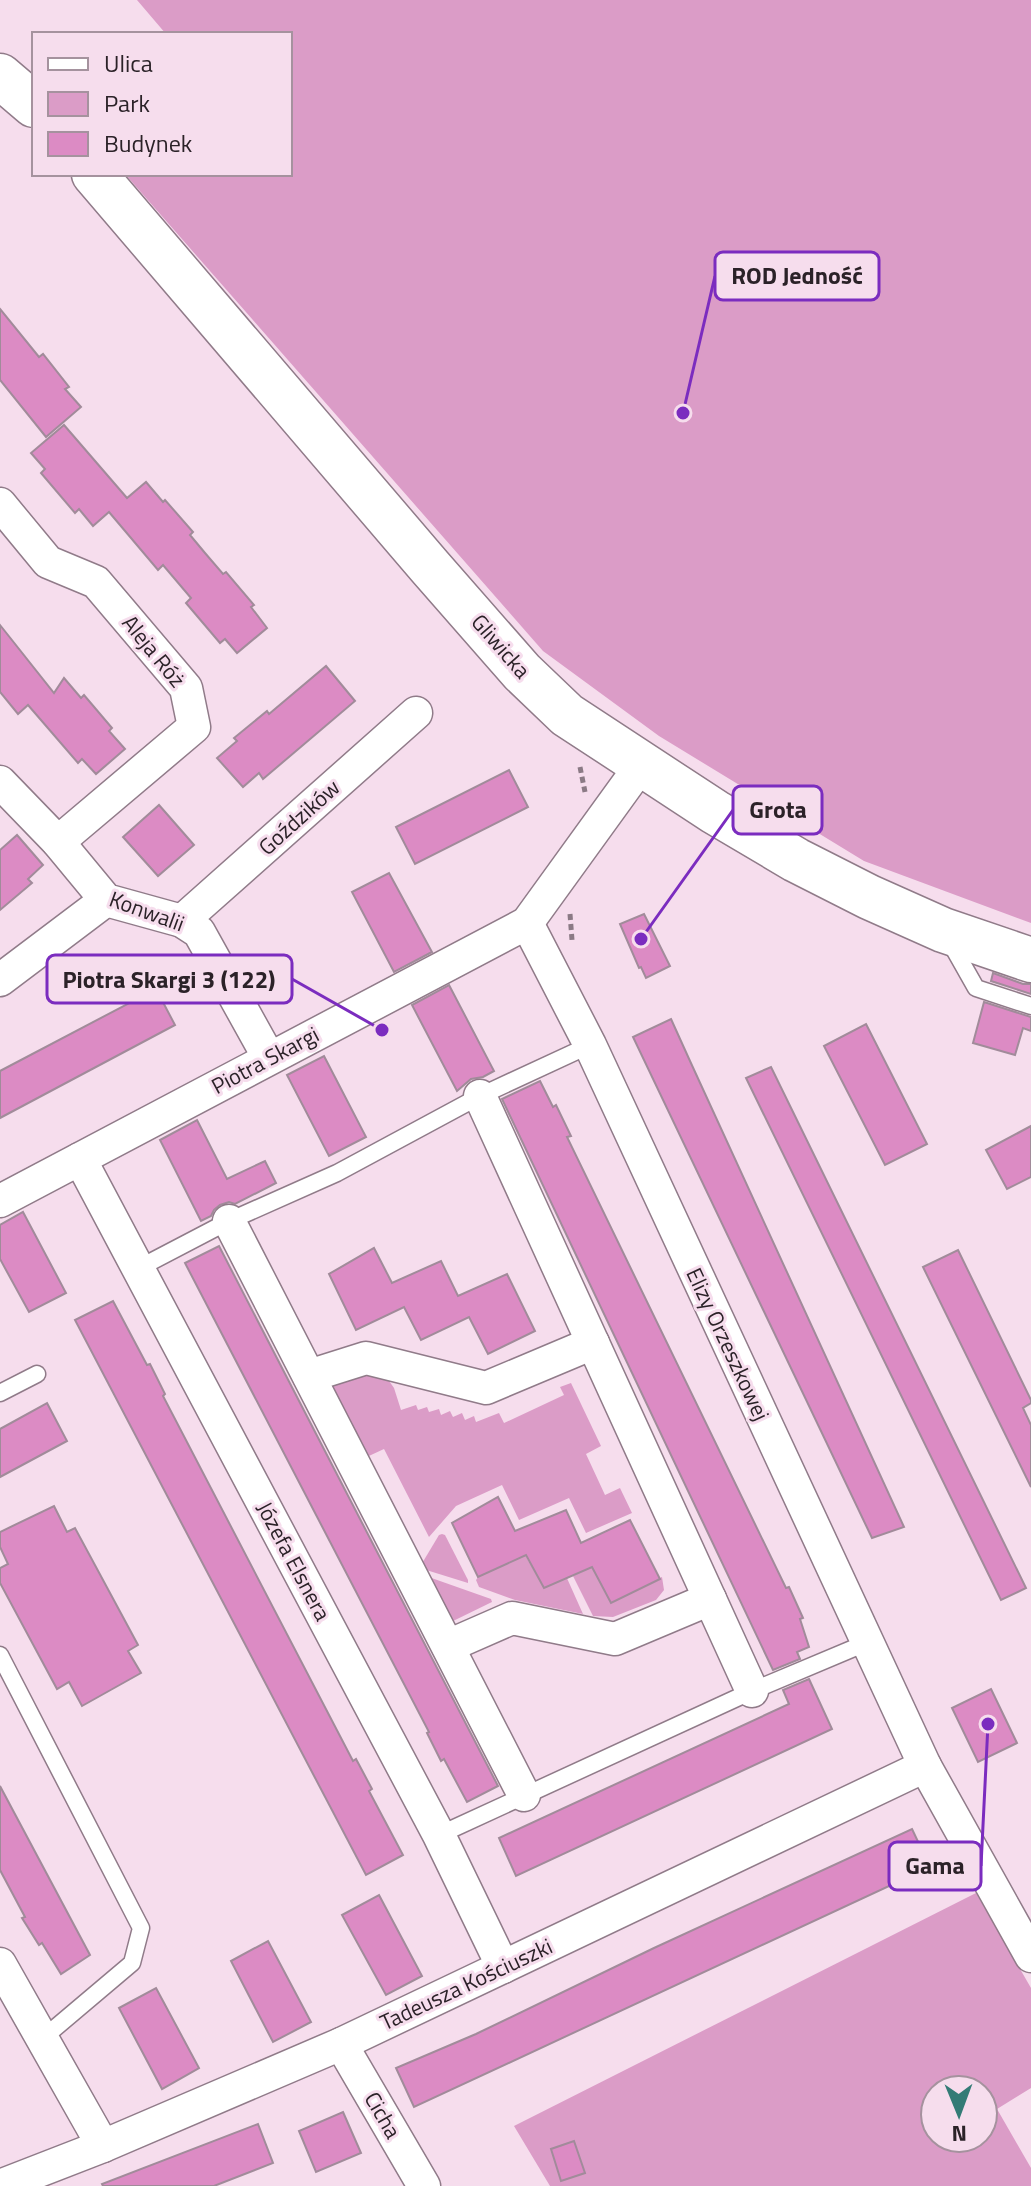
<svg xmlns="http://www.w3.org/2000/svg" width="1031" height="2186" viewBox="0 0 1031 2186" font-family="'Titillium Web',sans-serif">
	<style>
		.green { fill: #db9cc7; fill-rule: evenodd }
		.building { fill: #dc8bc4; stroke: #a18b9a; stroke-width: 2 }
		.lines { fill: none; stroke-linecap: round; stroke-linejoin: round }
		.service-casing { stroke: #907b89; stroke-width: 19 }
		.minor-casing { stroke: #907b89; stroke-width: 35 }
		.secondary-casing { stroke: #907b89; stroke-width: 47 }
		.path { stroke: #8b7a85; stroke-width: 5; stroke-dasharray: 6 4; stroke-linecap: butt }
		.service { stroke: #fff; stroke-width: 16 }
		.minor { stroke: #fff; stroke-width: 32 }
		.secondary { stroke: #fff; stroke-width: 44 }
		.labels { text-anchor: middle; stroke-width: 6; stroke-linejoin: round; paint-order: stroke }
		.street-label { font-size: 22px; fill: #2b2228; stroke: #f6dded }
		.leader { fill: none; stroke: #7b2cbf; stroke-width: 3 }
		.callout-dot { fill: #7b2cbf; stroke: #f6dded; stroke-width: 3 }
		.callout { fill: #f6dded; stroke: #7b2cbf; stroke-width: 3 }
		.callout-label { font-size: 24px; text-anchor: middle; font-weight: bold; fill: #2b2228 }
	</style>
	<rect width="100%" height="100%" fill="#f6dded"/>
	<g class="green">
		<path d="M 137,0 L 1031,0 L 1031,923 L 864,861 L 659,736 L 543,651 L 125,174 L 290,174 L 290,34 L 166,34 Z"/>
		<path d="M 350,1370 L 387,1378 L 394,1388 L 401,1410 L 416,1405 L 418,1410 L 427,1407 L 429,1412 L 439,1409 L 441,1415 L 450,1411 L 453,1417 L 462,1413 L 465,1420 L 474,1416 L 476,1422 L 499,1413 L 504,1423 L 564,1395 L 560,1387 L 571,1383 L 601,1446 L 586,1454 L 605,1495 L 620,1488 L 632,1513 L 586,1533 L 569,1498 L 519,1520 L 502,1485 L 456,1506 L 429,1537 L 384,1449 L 358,1461 L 329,1382 Z"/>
		<path d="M 442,1534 L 445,1535 L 468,1580 L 468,1583 L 423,1569 L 421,1565 L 439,1535 Z"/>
		<path d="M 525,1555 L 544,1588 L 566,1576 L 583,1614 L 515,1600 L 479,1587 L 476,1580 L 479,1576 Z"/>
		<path d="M 592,1567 L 611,1603 L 662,1577 L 664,1590 L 656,1600 L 613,1617 L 593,1616 L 573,1576 Z"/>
		<path d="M 423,1575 L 491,1599 L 492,1602 L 449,1623 Z"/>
		<path d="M 976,1893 L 1031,1988 L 1031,2088 L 997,2109 L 1031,2168 L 1031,2186 L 550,2186 L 514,2126 ZM 935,2090 L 983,2090 L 983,2138 L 935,2138 Z"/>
	</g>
	<g class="building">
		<path d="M 0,309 L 39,357 L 43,354 L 69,387 L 65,389 L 81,407 L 46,437 L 0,380 Z"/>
		<path d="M 64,425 L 127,498 L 146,482 L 163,502 L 165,500 L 193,532 L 190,535 L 205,553 L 223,574 L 226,572 L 254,605 L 251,607 L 267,628 L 237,653 L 225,639 L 220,643 L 186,603 L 191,598 L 163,565 L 158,570 L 109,512 L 93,526 L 79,509 L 75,513 L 41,473 L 45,469 L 31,453 Z"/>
		<path d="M 0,625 L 54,693 L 64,678 L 81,698 L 84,695 L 112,728 L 109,731 L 125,749 L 96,774 L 82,759 L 78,763 L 28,705 L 18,714 L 0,692 Z"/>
		<path d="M 326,666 L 355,701 L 263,779 L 259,773 L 243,787 L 217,758 L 237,741 L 234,738 L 267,711 L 269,714 Z"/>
		<path d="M 509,770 L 528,807 L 415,864 L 396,827 Z"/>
		<path d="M 159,805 L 194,845 L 158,876 L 123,837 Z"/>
		<path d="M 17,835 L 43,865 L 28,879 L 32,883 L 0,910 L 0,850 Z"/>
		<path d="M 389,873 L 432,952 L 394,972 L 352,892 Z"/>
		<path d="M 644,914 L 670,966 L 646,978 L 641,967 L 639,968 L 620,924 Z"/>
		<path d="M 993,973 L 1023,984 L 1031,984 L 1031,994 L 991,981 Z"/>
		<path d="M 449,985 L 494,1071 L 483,1077 L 471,1079 L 457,1091 L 412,1005 Z"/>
		<path d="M 156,989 L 175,1025 L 0,1118 L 0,1071 Z"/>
		<path d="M 984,1002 L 1031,1017 L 1031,1031 L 1023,1028 L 1015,1055 L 973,1043 Z"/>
		<path d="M 671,1019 L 690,1061 L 904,1527 L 872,1538 L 633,1037 Z"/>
		<path d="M 866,1024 L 927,1144 L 885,1165 L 824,1046 Z"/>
		<path d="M 324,1056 L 366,1137 L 329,1156 L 287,1075 Z"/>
		<path d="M 771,1067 L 1026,1588 L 1001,1600 L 746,1078 Z"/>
		<path d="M 540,1081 L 553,1107 L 556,1105 L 571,1136 L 567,1137 L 786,1588 L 789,1587 L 803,1618 L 800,1619 L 809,1647 L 797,1652 L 800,1659 L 773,1670 L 502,1099 Z"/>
		<path d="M 197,1120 L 227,1179 L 265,1161 L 276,1183 L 235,1204 L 229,1202 L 220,1205 L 214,1210 L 211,1216 L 201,1221 L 160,1140 Z"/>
		<path d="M 1031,1126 L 1031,1177 L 1007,1189 L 986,1150 Z"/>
		<path d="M 23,1212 L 66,1293 L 29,1312 L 0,1259 L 0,1225 Z"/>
		<path d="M 219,1246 L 498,1786 L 467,1802 L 444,1759 L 441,1761 L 427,1733 L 429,1732 L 185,1263 Z"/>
		<path d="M 374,1248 L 392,1283 L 441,1261 L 458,1296 L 507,1274 L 535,1331 L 488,1354 L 469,1317 L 421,1340 L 404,1307 L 356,1330 L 329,1274 Z"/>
		<path d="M 958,1250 L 1031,1400 L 1031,1403 L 1023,1408 L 1031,1425 L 1031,1487 L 923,1267 Z"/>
		<path d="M 113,1301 L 147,1365 L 150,1364 L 165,1394 L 163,1396 L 353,1761 L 356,1759 L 372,1789 L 369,1791 L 403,1855 L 366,1875 L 75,1320 Z"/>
		<path d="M 47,1403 L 67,1441 L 0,1477 L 0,1429 Z"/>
		<path d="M 498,1497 L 515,1531 L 566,1510 L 581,1543 L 630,1520 L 660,1579 L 611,1603 L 592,1567 L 544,1588 L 526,1555 L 478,1577 L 452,1523 Z"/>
		<path d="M 54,1506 L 67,1532 L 75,1528 L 138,1645 L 128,1651 L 141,1673 L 82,1706 L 69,1682 L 57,1689 L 0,1583 L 0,1568 L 8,1564 L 0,1547 L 0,1532 Z"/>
		<path d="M 809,1679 L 832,1729 L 516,1876 L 499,1838 L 789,1704 L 783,1690 Z"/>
		<path d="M 991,1689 L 1017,1743 L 978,1762 L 952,1708 Z"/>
		<path d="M 0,1786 L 90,1955 L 61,1974 L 42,1943 L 39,1945 L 22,1918 L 25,1917 L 0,1870 Z"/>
		<path d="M 912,1829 L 930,1867 L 414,2107 L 396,2068 L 476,2034 L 654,1948 Z"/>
		<path d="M 379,1895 L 422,1976 L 386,1995 L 342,1915 Z"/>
		<path d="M 268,1941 L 311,2022 L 273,2042 L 231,1961 Z"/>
		<path d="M 156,1988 L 199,2068 L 162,2089 L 119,2008 Z"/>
		<path d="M 343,2112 L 361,2153 L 316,2172 L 299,2131 Z"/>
		<path d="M 258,2124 L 273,2163 L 214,2186 L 103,2186 L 102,2184 Z"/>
		<path d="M 574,2141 L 585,2173 L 561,2181 L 551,2149 Z"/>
	</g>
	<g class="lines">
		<g class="service-casing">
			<g id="service">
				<path d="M 950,942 L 976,988 L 1031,1006"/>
				<path d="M 139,1268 L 229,1221 L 337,1173 L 480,1096 L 590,1045"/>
				<path d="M 0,1393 L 37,1374"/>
				<path d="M 0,1655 L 141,1928 L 132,1963 L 42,2039"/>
				<path d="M 439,1835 L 752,1691 L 866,1643"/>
			</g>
		</g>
		<g class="minor-casing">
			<g id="minor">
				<path d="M 0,504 L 48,562 L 96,582 L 186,688 L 194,727 L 58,842"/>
				<path d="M 0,782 L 58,842 L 106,900 L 182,921 L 199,932 L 269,1058"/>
				<path d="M 182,921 L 416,713"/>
				<path d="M 527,923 L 590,1045 L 925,1766 L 1031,1956"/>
				<path d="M 0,980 L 106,900"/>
				<path d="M 480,1096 L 752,1691"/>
				<path d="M 80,1159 L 439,1835 L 503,1967"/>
				<path d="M 0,1201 L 527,923 L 642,764"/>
				<path d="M 229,1221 L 524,1795"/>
				<path d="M 309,1376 L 366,1358 L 486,1388 L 593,1343"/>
				<path d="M 448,1646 L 512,1618 L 615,1639 L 710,1599"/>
				<path d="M 0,1964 L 103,2146"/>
				<path d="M 341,2044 L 424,2186"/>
				<path d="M 0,2186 L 103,2146 L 341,2044 L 925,1766"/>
			</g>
		</g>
		<g class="secondary-casing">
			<g id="secondary">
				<path d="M 0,76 L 34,105"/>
				<path d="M 94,174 L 430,567 L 522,672 L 567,715 L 715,812 L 796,860 L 869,897 L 943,930 L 1031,960"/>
			</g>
		</g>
		<g class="path">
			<path d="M 580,767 L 585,792"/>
			<path d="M 570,914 L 572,940"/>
		</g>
		<use href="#service" class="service"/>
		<use href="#minor" class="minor"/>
		<use href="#secondary" class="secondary"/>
	</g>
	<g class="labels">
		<g class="street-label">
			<text transform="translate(501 646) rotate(49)" y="8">Gliwicka</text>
			<text transform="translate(154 651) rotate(51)" y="8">Aleja Róż</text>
			<text transform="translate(299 817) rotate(-42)" y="8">Goździków</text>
			<text transform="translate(147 911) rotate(20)" y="8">Konwalii</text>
			<text transform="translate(265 1060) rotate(-28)" y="8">Piotra Skargi</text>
			<text transform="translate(728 1344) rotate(65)" y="8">Elizy Orzeszkowej</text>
			<text transform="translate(294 1561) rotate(62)" y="8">Józefa Elsnera</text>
			<text transform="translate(466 1984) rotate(-25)" y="8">Tadeusza Kościuszki</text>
			<text transform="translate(383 2115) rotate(60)" y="8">Cicha</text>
		</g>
	</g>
	<path class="leader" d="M683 413L715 276M641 939L733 810M382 1030L292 979M988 1724L981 1866"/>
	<g class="callout-dot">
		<circle cx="683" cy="413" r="8"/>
		<circle cx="641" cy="939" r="8"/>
		<circle cx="382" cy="1030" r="8"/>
		<circle cx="988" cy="1724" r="8"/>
	</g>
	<g class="callout">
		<rect x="715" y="252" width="164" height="48" rx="8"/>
		<rect x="733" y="786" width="89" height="48" rx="8"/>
		<rect x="47" y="955" width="245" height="48" rx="8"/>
		<rect x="889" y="1842" width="92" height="48" rx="8"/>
	</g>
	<g class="callout-label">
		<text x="797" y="284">ROD Jedność</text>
		<text x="778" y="818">Grota</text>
		<text x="169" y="988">Piotra Skargi 3 (122)</text>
		<text x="935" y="1874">Gama</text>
	</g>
	<rect x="32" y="32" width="260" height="144" fill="#f6dded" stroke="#a5929e" stroke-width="2"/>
	<rect x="48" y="58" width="40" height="12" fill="#ffffff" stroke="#a5929e" stroke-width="2"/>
	<text x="104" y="72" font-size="24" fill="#2b2228">Ulica</text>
	<rect x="48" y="92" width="40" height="24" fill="#db9cc7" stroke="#a5929e" stroke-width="2"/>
	<text x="104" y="112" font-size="24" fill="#2b2228">Park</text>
	<rect x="48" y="132" width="40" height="24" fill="#dc8bc4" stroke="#a5929e" stroke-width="2"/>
	<text x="104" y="152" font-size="24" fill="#2b2228">Budynek</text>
	<g transform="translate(959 2114) rotate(179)"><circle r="38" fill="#f6dded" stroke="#a5929e" stroke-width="2"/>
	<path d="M0-6L14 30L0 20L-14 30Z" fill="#337b76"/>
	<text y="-12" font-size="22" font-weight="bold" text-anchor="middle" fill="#2b2228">N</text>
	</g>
</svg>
